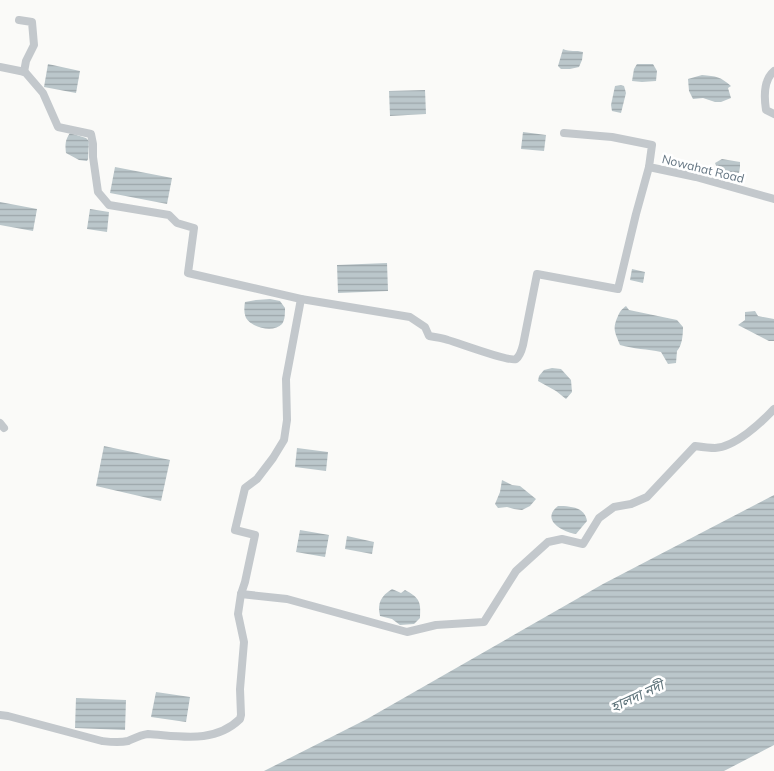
<svg xmlns="http://www.w3.org/2000/svg" width="774" height="771" viewBox="0 0 774 771" font-family="Mulish,'Noto Sans Bengali',sans-serif">
	<style>
		.water { fill: url(#water-rules) }
		.lines { fill: none; stroke-linecap: round; stroke-linejoin: round }
		.minor { stroke: #c3c8cc; stroke-width: 8 }
		.labels { text-anchor: middle; stroke-width: 5; stroke-linejoin: round; paint-order: stroke }
		.street-label { font-size: 12px; fill: #657683; stroke: #fff }
		.water-label { font-size: 14px; font-style: italic; fill: #60757c; stroke: #fff }
	</style>
	<defs>
		<pattern id="water-rules" width="6" height="5" patternUnits="userSpaceOnUse" patternTransform="scale(1.25)"><rect width="6" height="5" fill="#bbc7cb"/><path d="M0 2.5h6" fill="none" stroke="#9ca6aa"/></pattern>
	</defs>
	<rect width="100%" height="100%" fill="#fafaf8"/>
	<g class="water">
		<path d="M 563,49 C 570,52 576,50 583,52 L 582,60 L 579,67 L 570,69 L 561,69 L 558,66 Z"/>
		<path d="M 48,64 L 80,71 L 76,93 L 44,87 Z"/>
		<path d="M 637,64 L 653,64 L 657,71 L 656,81 L 642,82 L 632,81 L 634,69 Z"/>
		<path d="M 702,75 C 716,76 721,77 731,86 L 728,88 L 731,98 L 721,102 L 715,102 L 703,98 L 693,99 L 689,91 L 688,79 Z"/>
		<path d="M 621,85 L 624,86 L 626,93 L 621,113 L 612,111 L 611,105 L 615,86 Z"/>
		<path d="M 425,90 L 426,114 L 390,116 L 389,91 Z"/>
		<path d="M 523,132 L 546,135 L 544,151 L 521,149 Z"/>
		<path d="M 70,133 L 86,138 L 89,141 L 88,159 L 87,161 L 79,160 L 66,153 C 65,145 65,140 70,133 Z"/>
		<path d="M 722,159 L 740,162 L 740,167 L 739,173 C 729,174 719,175 715,163 Z"/>
		<path d="M 115,167 L 172,178 L 167,204 L 110,193 Z"/>
		<path d="M 0,202 L 37,209 L 33,231 L 0,225 Z"/>
		<path d="M 90,209 L 109,212 L 107,232 L 87,229 Z"/>
		<path d="M 387,263 L 388,291 L 338,293 L 337,265 Z"/>
		<path d="M 632,269 L 645,272 L 643,283 L 630,280 Z"/>
		<path d="M 270,299 L 280,301 L 285,308 C 285,313 285,320 282,324 C 274,333 252,328 246,318 C 244,313 244,308 245,302 L 256,300 Z"/>
		<path d="M 626,306 L 629,310 L 677,320 L 683,327 C 683,335 682,346 677,351 L 676,363 L 668,364 L 661,352 C 648,349 633,349 620,345 C 615,332 612,329 618,316 C 620,311 622,309 626,306 Z"/>
		<path d="M 755,311 L 758,316 L 774,319 L 774,341 L 769,341 L 738,325 L 745,320 L 745,312 Z"/>
		<path d="M 552,368 L 561,369 L 571,380 L 572,392 L 566,399 L 556,391 L 538,381 L 539,376 L 544,370 Z"/>
		<path d="M 104,446 L 170,460 L 161,501 L 96,486 Z"/>
		<path d="M 297,448 L 328,452 L 326,471 L 295,467 Z"/>
		<path d="M 502,480 L 512,485 L 520,486 L 536,499 L 530,506 L 522,510 L 514,509 L 507,507 L 498,508 L 495,504 L 500,492 Z"/>
		<path d="M 774,495 L 774,745 L 724,771 L 264,771 L 367,719 L 603,584 Z"/>
		<path d="M 558,506 C 570,506 585,507 587,521 L 576,534 C 563,532 540,520 558,506 Z"/>
		<path d="M 300,530 L 329,535 L 325,557 L 296,552 Z"/>
		<path d="M 347,536 L 374,542 L 372,554 L 345,549 Z"/>
		<path d="M 392,589 L 401,593 L 405,590 C 420,598 421,602 420,618 L 414,624 L 400,625 L 392,619 L 380,616 C 377,603 381,596 392,589 Z"/>
		<path d="M 156,692 L 190,697 L 186,722 L 151,717 Z"/>
		<path d="M 76,698 L 126,700 L 125,730 L 75,728 Z"/>
	</g>
	<g class="lines">
		<g class="minor">
			<path d="M 19,20 L 32,22 L 34,45 L 26,61 L 24,72"/>
			<path d="M 0,67 L 25,72 L 43,93 L 58,127 L 91,134 L 93,144 L 93,157 L 98,192 L 109,205 L 169,215 L 177,223 L 194,228 L 188,273 L 301,299 L 410,317 L 425,327 L 429,336 C 436,337 442,338 448,340 C 459,343 509,362 516,359 C 520,356 522,349 523,345 L 537,274 L 618,289 L 636,214 L 649,167"/>
			<path d="M 774,71 C 763,80 764,97 766,110 L 774,114"/>
			<path d="M 564,133 L 612,137 L 652,145 L 649,167 L 696,177 L 774,199"/>
			<path d="M 0,423 L 4,428"/>
			<path d="M 241,594 L 287,599 L 407,632 L 436,625 L 484,622 L 516,571 L 548,542 L 562,539 L 583,544 L 599,518 L 614,507 L 631,504 L 647,497 L 695,446 C 702,447 709,448 715,448 C 735,447 761,423 774,409"/>
			<path d="M 0,715 L 8,716 L 102,741 C 111,742 119,743 128,741 C 135,738 140,735 148,734 C 180,736 214,744 240,719 L 241,715 L 240,689 L 244,642 L 238,614 L 241,594 L 245,582 L 255,535 L 235,530 L 245,488 L 257,479 L 273,458 L 284,440 L 287,420 L 286,379 L 301,299"/>
		</g>
	</g>
	<g class="labels">
		<g class="street-label">
			<text transform="translate(703 169) rotate(14)" y="4">Nowahat Road</text>
		</g>
		<g class="water-label">
			<text transform="translate(637 696) rotate(-25)" y="5">হালদা নদী</text>
		</g>
	</g>
</svg>
